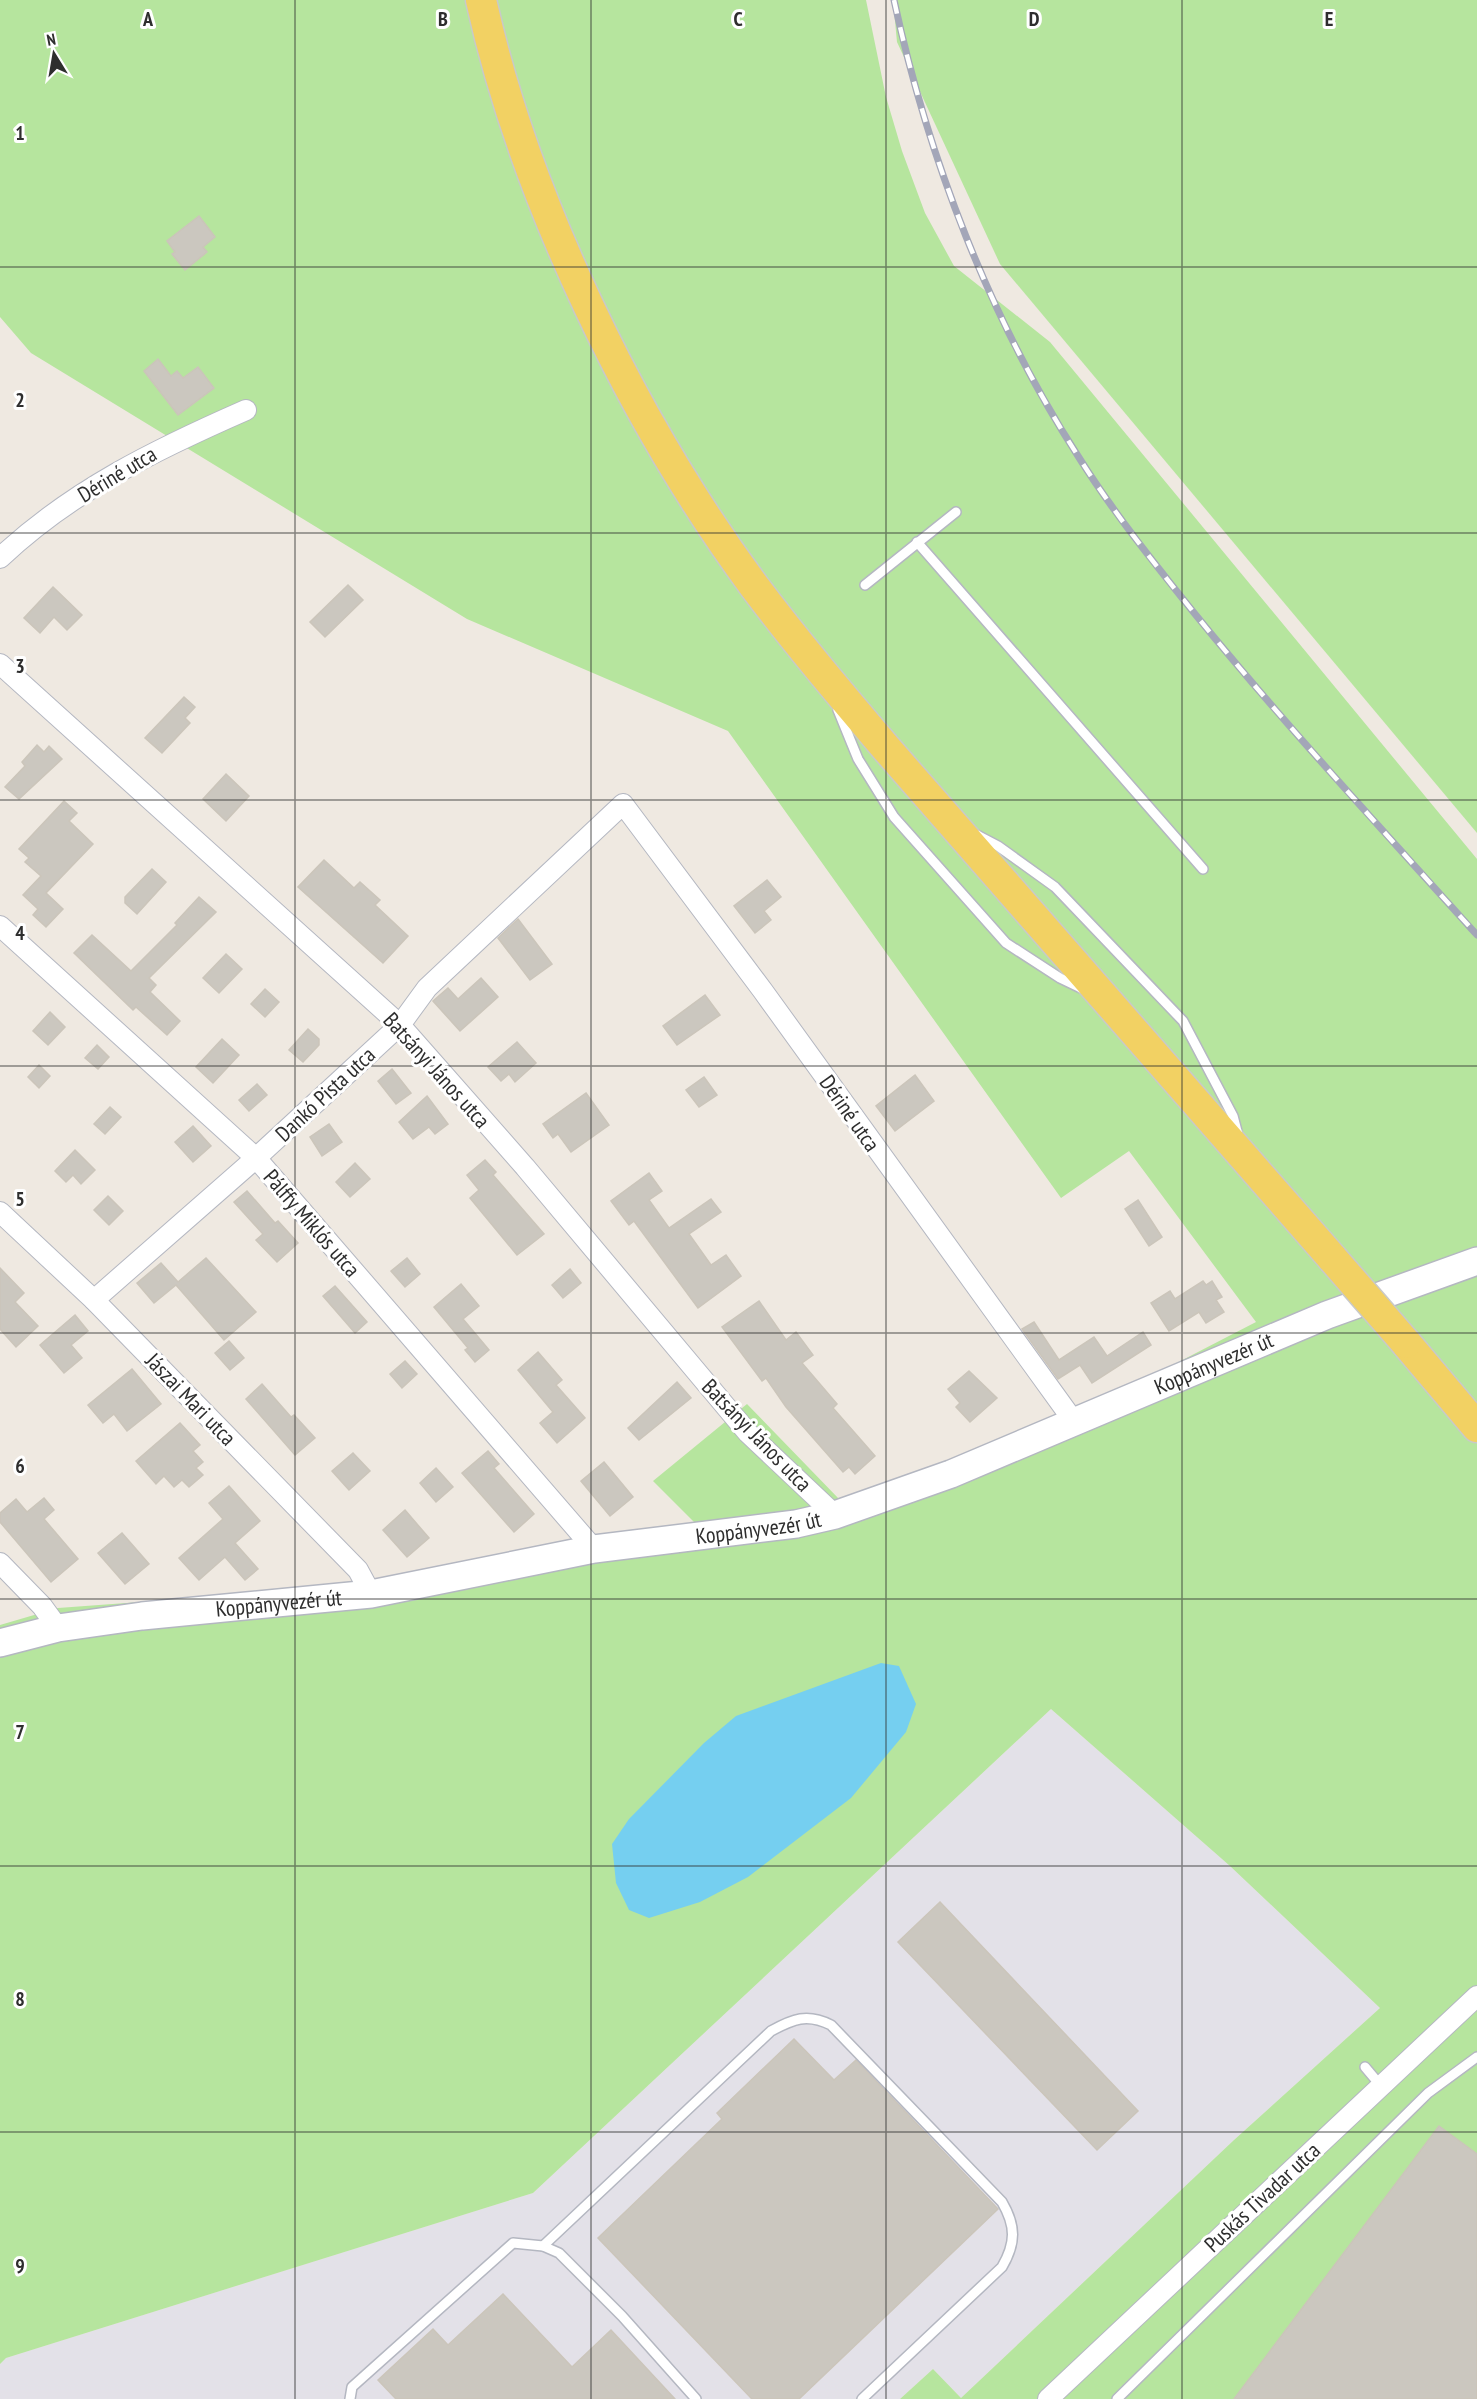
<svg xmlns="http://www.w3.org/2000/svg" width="1477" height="2399" viewBox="0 0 1477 2399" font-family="'PT Sans Narrow',sans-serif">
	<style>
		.industrial { fill: #e3e1e8 }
		.green { fill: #b6e59e }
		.water { fill: #75cff0 }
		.building { fill: #cbc7bf; stroke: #cbc5ba; stroke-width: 1.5 }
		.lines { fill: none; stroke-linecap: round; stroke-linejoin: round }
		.lane-casing { stroke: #b4b7c1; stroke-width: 12 }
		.street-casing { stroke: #b4b7c1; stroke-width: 22 }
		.secondary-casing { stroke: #b4b7c1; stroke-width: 30 }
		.primary-casing { stroke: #c9c9c9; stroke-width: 33 }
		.lane { stroke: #fff; stroke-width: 9 }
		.street { stroke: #fff; stroke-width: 20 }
		.secondary { stroke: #fff; stroke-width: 27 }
		.primary { stroke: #f2d163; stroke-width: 30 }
		.rail-casing { stroke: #a3a6b8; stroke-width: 7 }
		.rail { stroke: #fff; stroke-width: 4.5; stroke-dasharray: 14; stroke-linecap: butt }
		.primary-bridge-casing { stroke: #c9c9c9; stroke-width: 33; stroke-linecap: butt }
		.primary-bridge { stroke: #f2d163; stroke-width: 30 }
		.grid { fill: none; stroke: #2e2e2e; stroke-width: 1.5; stroke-opacity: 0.55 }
		.labels { text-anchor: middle; stroke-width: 6; stroke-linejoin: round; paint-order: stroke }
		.street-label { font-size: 22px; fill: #2e2e2e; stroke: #fff }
		.grid-label { font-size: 20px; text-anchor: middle; font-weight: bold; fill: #2e2e2e; stroke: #fff; stroke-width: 6; stroke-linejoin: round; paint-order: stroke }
	</style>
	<rect width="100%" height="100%" fill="#efe9e1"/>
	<path class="industrial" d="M 1051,1709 L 1230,1866 L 1380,2008 L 1234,2140 L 961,2398 L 933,2369 L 900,2399 L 0,2399 L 0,2364 L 6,2358 L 533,2193 Z"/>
	<g class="green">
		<path d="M 0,0 L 866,0 L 886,97 L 902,151 L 925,213 L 954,266 L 1050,342 L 1477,859 L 1477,2399 L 900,2399 L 933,2369 L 961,2398 L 1234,2140 L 1380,2008 L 1230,1866 L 1051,1709 L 533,2193 L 6,2358 L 0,2364 L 0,1625 L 58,1608 L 344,1587 L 700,1528 L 653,1481 L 747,1404 L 840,1500 L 928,1468 L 935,1474 L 1049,1429 L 1256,1322 L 1129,1151 L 1061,1198 L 728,731 L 467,619 L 31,353 L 0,317 Z"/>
		<path d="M 893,0 L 1477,0 L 1477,833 L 1000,264 L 897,42 Z"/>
	</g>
	<path class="water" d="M 881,1663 L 899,1666 L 916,1704 L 906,1732 L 851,1798 L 748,1877 L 700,1902 L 649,1918 L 629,1910 L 616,1883 L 612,1844 L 629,1819 L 704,1743 L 736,1716 Z"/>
	<g class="building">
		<path d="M 199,216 L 215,237 L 203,247 L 207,252 L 185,270 L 172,254 L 175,252 L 167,241 Z"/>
		<path d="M 158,359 L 171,376 L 177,371 L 183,378 L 198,367 L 214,388 L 178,415 L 144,371 Z"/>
		<path d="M 348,585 L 363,600 L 325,637 L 310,622 Z"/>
		<path d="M 53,587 L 82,615 L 67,630 L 54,617 L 40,633 L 24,618 Z"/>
		<path d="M 184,697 L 195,707 L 185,718 L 190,723 L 162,753 L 145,738 Z"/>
		<path d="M 37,745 L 44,752 L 49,746 L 62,759 L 19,799 L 5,787 L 25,766 L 22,762 Z"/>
		<path d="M 226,774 L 249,796 L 226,821 L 203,799 Z"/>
		<path d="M 64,801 L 77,813 L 69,821 L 93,844 L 46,893 L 63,909 L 46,927 L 33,915 L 38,909 L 23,895 L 41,876 L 25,862 L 29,858 L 19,849 Z"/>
		<path d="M 324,860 L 354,888 L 360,882 L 380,900 L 375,905 L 408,936 L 383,963 L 298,887 Z"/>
		<path d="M 152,869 L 166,882 L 137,914 L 125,903 L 125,897 Z"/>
		<path d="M 767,880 L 781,897 L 764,911 L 771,920 L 755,933 L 734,906 Z"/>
		<path d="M 199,897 L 216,912 L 149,978 L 156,985 L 150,992 L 180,1021 L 167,1035 L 136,1007 L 133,1010 L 74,953 L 92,935 L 131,971 L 177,925 L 175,923 Z"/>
		<path d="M 518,919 L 552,964 L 530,980 L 498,938 Z"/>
		<path d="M 226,954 L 242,969 L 219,993 L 203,978 Z"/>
		<path d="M 481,978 L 498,997 L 460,1031 L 433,1001 L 448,988 L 458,999 Z"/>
		<path d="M 265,989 L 279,1002 L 265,1017 L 251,1004 Z"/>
		<path d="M 705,995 L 720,1015 L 677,1045 L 663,1026 Z"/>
		<path d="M 50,1012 L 65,1027 L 48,1045 L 33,1031 Z"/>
		<path d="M 308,1029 L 319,1039 L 319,1045 L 303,1062 L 289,1050 Z"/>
		<path d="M 222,1039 L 239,1055 L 213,1083 L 196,1067 Z"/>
		<path d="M 517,1042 L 536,1063 L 515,1082 L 509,1074 L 501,1081 L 488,1067 Z"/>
		<path d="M 97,1045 L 109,1057 L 98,1069 L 85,1058 Z"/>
		<path d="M 39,1065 L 50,1076 L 39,1088 L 28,1077 Z"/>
		<path d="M 392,1069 L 411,1093 L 396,1104 L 378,1081 Z"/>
		<path d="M 915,1075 L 934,1101 L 895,1131 L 876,1106 Z"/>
		<path d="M 704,1077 L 717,1095 L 699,1107 L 686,1090 Z"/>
		<path d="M 257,1084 L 267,1095 L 249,1111 L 239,1100 Z"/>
		<path d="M 586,1093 L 609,1125 L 571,1152 L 558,1134 L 553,1138 L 543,1124 Z"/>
		<path d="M 427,1096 L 448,1124 L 435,1134 L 429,1127 L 413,1139 L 399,1122 Z"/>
		<path d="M 110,1107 L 121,1117 L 105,1134 L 94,1124 Z"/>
		<path d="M 329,1124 L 342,1142 L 322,1156 L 310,1137 Z"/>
		<path d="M 193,1126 L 211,1146 L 193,1162 L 175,1142 Z"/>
		<path d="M 75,1150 L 95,1170 L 81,1184 L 73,1175 L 66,1182 L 55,1171 Z"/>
		<path d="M 485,1160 L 496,1172 L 493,1175 L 544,1234 L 517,1255 L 470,1198 L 479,1190 L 467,1175 Z"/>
		<path d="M 355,1163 L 370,1179 L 350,1197 L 336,1182 Z"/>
		<path d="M 649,1173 L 662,1191 L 649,1200 L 669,1228 L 711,1199 L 721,1212 L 689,1234 L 711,1265 L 726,1255 L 741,1276 L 698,1308 L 634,1221 L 629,1225 L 611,1201 Z"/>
		<path d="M 247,1191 L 275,1223 L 278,1221 L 298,1243 L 277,1262 L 256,1240 L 263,1234 L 234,1202 Z"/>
		<path d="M 108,1196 L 123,1211 L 109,1225 L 94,1210 Z"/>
		<path d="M 1138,1200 L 1162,1237 L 1149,1246 L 1125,1209 Z"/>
		<path d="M 206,1258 L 256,1312 L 224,1340 L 176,1285 L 154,1303 L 137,1283 L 161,1263 L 178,1282 Z"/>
		<path d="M 407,1258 L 420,1274 L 405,1287 L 391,1271 Z"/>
		<path d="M 0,1268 L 24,1293 L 15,1302 L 38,1326 L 16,1347 L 0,1329 Z"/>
		<path d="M 570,1269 L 581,1283 L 563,1298 L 552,1285 Z"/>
		<path d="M 1203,1281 L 1206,1285 L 1212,1281 L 1222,1297 L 1216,1300 L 1224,1312 L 1206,1323 L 1199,1312 L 1169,1331 L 1151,1303 L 1170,1291 L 1175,1299 Z"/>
		<path d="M 461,1284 L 479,1306 L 463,1319 L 489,1350 L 475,1362 L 465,1350 L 468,1348 L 434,1307 Z"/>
		<path d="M 335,1286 L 367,1322 L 355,1333 L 323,1296 Z"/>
		<path d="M 759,1301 L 786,1340 L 796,1332 L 813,1355 L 802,1363 L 837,1404 L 833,1408 L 875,1456 L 855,1474 L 849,1467 L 843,1472 L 786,1407 L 766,1378 L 762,1381 L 722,1327 Z"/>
		<path d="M 75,1315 L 88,1331 L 71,1345 L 82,1358 L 64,1373 L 40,1345 Z"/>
		<path d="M 1034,1322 L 1059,1360 L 1094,1337 L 1107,1356 L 1143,1332 L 1151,1345 L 1092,1383 L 1080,1365 L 1058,1379 L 1022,1329 Z"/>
		<path d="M 229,1341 L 244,1358 L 230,1370 L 215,1353 Z"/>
		<path d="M 538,1352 L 562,1380 L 556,1385 L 585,1418 L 557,1443 L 540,1423 L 553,1412 L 518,1370 Z"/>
		<path d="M 405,1361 L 417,1374 L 402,1388 L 390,1374 Z"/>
		<path d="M 132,1369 L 161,1404 L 127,1431 L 114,1414 L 103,1423 L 88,1405 Z"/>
		<path d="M 969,1371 L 997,1398 L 970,1422 L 956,1407 L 960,1403 L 948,1389 Z"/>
		<path d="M 677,1382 L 691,1398 L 639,1440 L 628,1428 Z"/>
		<path d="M 262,1384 L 291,1417 L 294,1415 L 315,1438 L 295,1455 L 246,1399 Z"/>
		<path d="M 180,1423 L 200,1445 L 193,1451 L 203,1462 L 196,1468 L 203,1475 L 189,1487 L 182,1480 L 174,1487 L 164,1476 L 156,1484 L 136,1461 Z"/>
		<path d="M 488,1451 L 499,1464 L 494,1468 L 534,1514 L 514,1532 L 462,1473 Z"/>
		<path d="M 353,1453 L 370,1471 L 349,1490 L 332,1471 Z"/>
		<path d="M 604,1462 L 633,1497 L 610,1516 L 581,1481 Z"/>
		<path d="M 436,1468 L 453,1487 L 436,1502 L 420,1483 Z"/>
		<path d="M 229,1486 L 260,1521 L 235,1543 L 258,1569 L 245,1580 L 225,1557 L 199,1580 L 179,1558 L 223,1519 L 209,1503 Z"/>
		<path d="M 44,1498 L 54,1510 L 44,1519 L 78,1559 L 51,1582 L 0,1522 L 0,1513 L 16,1499 L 27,1512 Z"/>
		<path d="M 405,1510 L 429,1538 L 407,1557 L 383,1530 Z"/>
		<path d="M 122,1533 L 149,1564 L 125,1584 L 98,1553 Z"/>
		<path d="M 940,1902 L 1138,2111 L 1097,2150 L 898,1942 Z"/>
		<path d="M 794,2039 L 834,2080 L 856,2060 L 998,2209 L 799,2399 L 752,2399 L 598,2238 L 722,2119 L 717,2113 Z"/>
		<path d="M 1439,2126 L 1477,2154 L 1477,2399 L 1234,2399 Z"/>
		<path d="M 503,2294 L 572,2367 L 611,2330 L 675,2399 L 396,2399 L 378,2380 L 433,2329 L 448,2345 Z"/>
	</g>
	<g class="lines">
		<g class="lane-casing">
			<g id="lane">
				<path d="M 917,542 L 1203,869"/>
				<path d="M 865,585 L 956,512"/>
				<path d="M 838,710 L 858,759 L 894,817 L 1006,943 L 1060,978 L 1083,989"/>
				<path d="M 977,835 L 998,846 L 1055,887 L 1183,1021 L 1233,1116 L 1238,1135"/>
				<path d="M 1365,2067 L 1381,2086"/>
				<path d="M 543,2246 L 771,2031 C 793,2019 807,2013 831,2025 L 1002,2202 C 1016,2226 1016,2243 1002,2267 L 862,2399"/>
				<path d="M 350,2399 L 352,2387 L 513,2243 L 543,2246 L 559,2253 L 622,2316 L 696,2399"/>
				<path d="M 1117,2399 L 1428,2093 L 1477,2057"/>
			</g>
		</g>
		<g class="street-casing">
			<g id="street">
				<path d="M 0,558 C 72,490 157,449 246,410"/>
				<path d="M 0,664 L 400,1025 L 525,1167 L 748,1433 L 835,1515"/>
				<path d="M 0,926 L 256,1158 L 594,1549"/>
				<path d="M 0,1212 L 94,1300 L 358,1570 L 371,1594"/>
				<path d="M 94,1300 L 256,1158 L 400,1025 L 427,988 L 623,804 L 763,991 L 1075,1423"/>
				<path d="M 0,1563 L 42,1606 L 58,1628"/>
				<path d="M 1048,2399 L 1477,1996"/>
			</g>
		</g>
		<g class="secondary-casing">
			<g id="secondary">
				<path id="s1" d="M 0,1643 L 58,1628 L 142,1616 L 371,1594 L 594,1549 L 796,1524 L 835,1515 L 951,1474 L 1327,1315 L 1477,1261"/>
			</g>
		</g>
		<g class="primary-casing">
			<g id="primary">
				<path d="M 481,0 C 525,199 633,422 754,586 C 796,642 841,695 886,748 L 1333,1259"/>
				<path d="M 1406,1343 L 1477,1427"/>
			</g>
		</g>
		<use href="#lane" class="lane"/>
		<use href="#street" class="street"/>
		<use href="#secondary" class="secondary"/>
		<use href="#primary" class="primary"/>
		<g class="rail-casing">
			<path id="rail" d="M 894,0 C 928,158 990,319 1078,456 C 1113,512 1154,563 1195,614 C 1285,725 1382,829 1477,935"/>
		</g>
		<use href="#rail" class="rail"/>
		<g class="primary-bridge-casing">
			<path id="primary-bridge" d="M 1333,1259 L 1406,1343"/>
		</g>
		<use href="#primary-bridge" class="primary-bridge"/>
	</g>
	<path class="grid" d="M 295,0 L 295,2399M 591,0 L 591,2399M 886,0 L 886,2399M 1182,0 L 1182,2399M 0,267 L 1477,267M 0,533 L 1477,533M 0,800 L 1477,800M 0,1066 L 1477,1066M 0,1333 L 1477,1333M 0,1599 L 1477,1599M 0,1866 L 1477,1866M 0,2132 L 1477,2132"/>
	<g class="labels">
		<g class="street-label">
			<text transform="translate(117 474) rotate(-31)" y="8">Dériné utca</text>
			<text transform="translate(437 1070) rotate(48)" y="8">Batsányi János utca</text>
			<text transform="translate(325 1094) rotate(-43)" y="8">Dankó Pista utca</text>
			<text transform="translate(850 1113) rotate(55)" y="8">Dériné utca</text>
			<text transform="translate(312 1223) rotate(49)" y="8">Pálffy Miklós utca</text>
			<text dy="8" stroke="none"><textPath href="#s1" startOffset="1254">Koppányvezér út</textPath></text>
			<text transform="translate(191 1399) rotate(46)" y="8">Jászai Mari utca</text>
			<text transform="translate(757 1435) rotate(46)" y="8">Batsányi János utca</text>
			<text dy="8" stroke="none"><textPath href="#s1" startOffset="768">Koppányvezér út</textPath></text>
			<text dy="8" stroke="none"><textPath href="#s1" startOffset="282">Koppányvezér út</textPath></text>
			<text transform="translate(1262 2197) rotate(-43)" y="8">Puskás Tivadar utca</text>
		</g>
	</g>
	<g class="grid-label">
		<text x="148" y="26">A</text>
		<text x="443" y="26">B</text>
		<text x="738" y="26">C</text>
		<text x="1034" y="26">D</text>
		<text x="1329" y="26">E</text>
		<text x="20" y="140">1</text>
		<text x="20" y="407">2</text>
		<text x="20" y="673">3</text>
		<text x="20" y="940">4</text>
		<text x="20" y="1206">5</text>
		<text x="20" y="1473">6</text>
		<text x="20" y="1739">7</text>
		<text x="20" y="2006">8</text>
		<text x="20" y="2273">9</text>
	</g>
	<g transform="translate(54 54) rotate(349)" stroke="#ffffff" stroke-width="4.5" paint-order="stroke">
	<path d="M0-4.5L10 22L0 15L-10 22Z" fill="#2e2e2e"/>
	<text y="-9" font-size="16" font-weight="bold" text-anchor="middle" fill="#2e2e2e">N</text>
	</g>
</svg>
